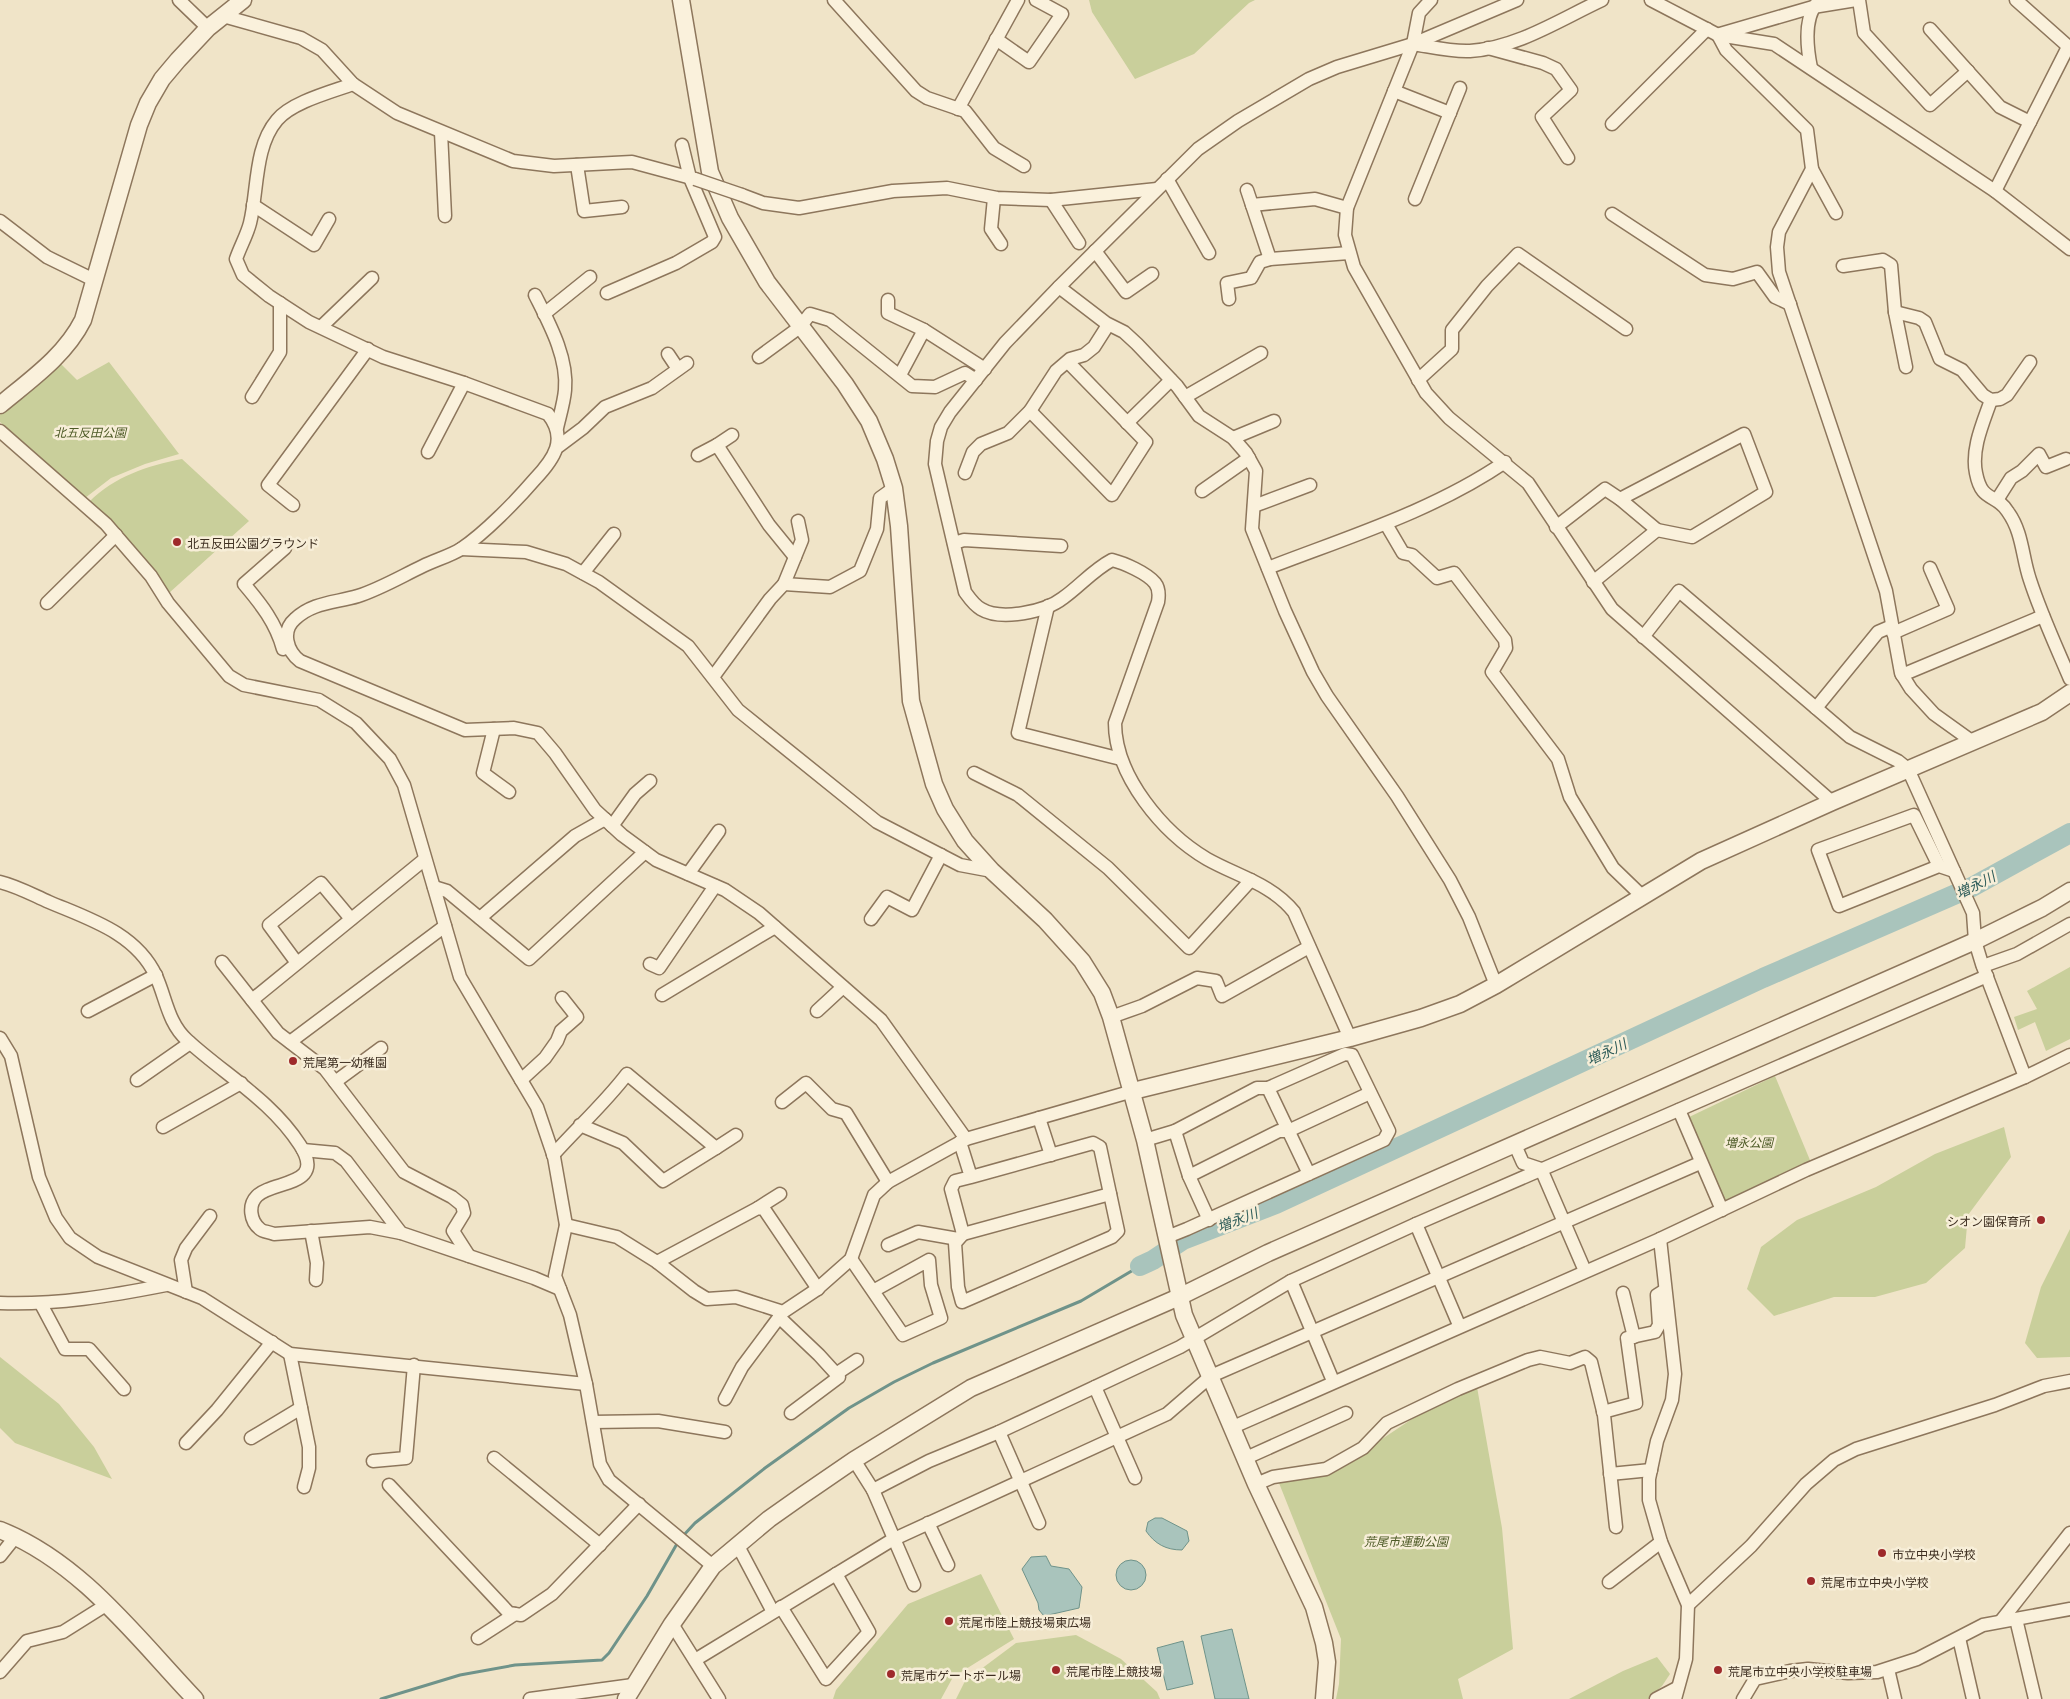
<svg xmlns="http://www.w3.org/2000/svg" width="2070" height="1699" viewBox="0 0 2070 1699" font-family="Georgia,'Noto Sans JP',serif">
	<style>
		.green { fill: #c9cf9b }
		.water { fill: #a9c4bc; stroke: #6f938a }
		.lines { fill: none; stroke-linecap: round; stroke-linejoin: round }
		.stream { stroke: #6f938a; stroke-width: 3 }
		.river { stroke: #a9c4bc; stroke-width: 20 }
		.minor-casing { stroke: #8d765c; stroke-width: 15 }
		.tertiary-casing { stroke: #8d765c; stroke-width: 19 }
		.minor { stroke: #faf1dc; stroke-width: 12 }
		.tertiary { stroke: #faf1dc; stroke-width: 16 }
		.minor-bridge-casing { stroke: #8d765c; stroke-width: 15; stroke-linecap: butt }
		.minor-bridge { stroke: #faf1dc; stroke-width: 12 }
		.poi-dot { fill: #9e2a2b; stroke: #f7eed8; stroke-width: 2 }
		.labels { text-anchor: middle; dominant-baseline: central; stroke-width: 5; stroke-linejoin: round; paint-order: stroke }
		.park-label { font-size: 12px; font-style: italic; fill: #4d5a26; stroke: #f7eed8 }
		.poi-label { font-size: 12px; fill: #3d2e20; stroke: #f7eed8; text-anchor: start }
		.water-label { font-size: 14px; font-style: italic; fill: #2f5d5a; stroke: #f7eed8 }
	</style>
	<rect width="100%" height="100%" fill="#f0e4c8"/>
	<!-- green -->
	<g class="green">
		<polygon points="1089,0 1255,0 1249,3 1194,54 1135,79 1092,12"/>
		<polygon points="59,362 77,380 109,362 179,454 145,464 111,478 85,498 0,422 0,415"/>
		<path d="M182,459L249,521L169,593L149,564L89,502C115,476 147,466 182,459Z"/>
		<polygon points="2070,967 2070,1039 2046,1051 2035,1022 2018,1030 2014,1017 2037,1009 2027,991"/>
		<polygon points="1775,1076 1812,1165 1720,1204 1687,1118"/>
		<polygon points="2004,1127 2011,1157 1968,1215 1965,1248 1926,1283 1875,1297 1834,1297 1774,1316 1747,1289 1761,1247 1797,1220 1876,1187 1935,1154"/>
		<polygon points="2070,1229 2070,1357 2037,1358 2025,1343 2041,1287"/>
		<polygon points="0,1357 59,1404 94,1447 112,1479 15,1443 0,1428"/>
		<polygon points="1477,1387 1502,1528 1513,1649 1458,1679 1463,1699 1336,1699 1339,1684 1341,1639 1279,1483 1328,1475 1421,1413"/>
		<polygon points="981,1574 1014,1639 953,1677 941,1699 833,1699 836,1690 908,1604"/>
		<polygon points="1076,1635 1121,1659 1157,1692 1160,1699 956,1699 965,1681 1016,1643"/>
		<polygon points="1657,1657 1670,1674 1662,1686 1648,1699 1569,1699 1623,1671"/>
	</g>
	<!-- water -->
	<g class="water">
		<path d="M1155,1518H1162L1187,1531L1189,1541L1182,1550C1166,1550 1155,1544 1146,1531L1148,1522Z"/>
		<polygon points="1046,1556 1051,1566 1069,1569 1082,1587 1079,1608 1044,1616 1039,1610 1038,1603 1022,1569 1031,1557"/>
		<circle cx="1131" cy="1575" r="15"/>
		<polygon points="1232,1629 1249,1699 1215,1699 1201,1636"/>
		<polygon points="1183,1641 1193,1684 1167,1690 1157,1648"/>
	</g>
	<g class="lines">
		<!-- stream -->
		<g class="stream">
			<polyline points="682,1537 695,1523 765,1468 849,1408 894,1382 933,1363 1081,1301 1140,1266"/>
			<polyline points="381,1699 460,1675 515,1665 602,1660 609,1653 647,1596 678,1542"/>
		</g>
		<!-- river -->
		<polyline class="river" points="1140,1266 1153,1260 1183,1240 1276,1204 1763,978 1972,887 2070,833"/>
		<!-- minor casing -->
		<g class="minor-casing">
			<g id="minor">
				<polyline points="179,0 208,28"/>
				<polyline points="834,0 916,91 927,98 965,111 994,148 1024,166"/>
				<polyline points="1431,0 1419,13 1413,44 1347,208 1345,235 1354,267 1426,393 1449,418 1528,483 1612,609 1832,802"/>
				<polyline points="1651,0 1718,35 1774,44 1995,191 2070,249"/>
				<polyline points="1859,0 1864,33 1930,105 1968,71"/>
				<polyline points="2016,0 2070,48"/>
				<polyline points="223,16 301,38 322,50 353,84 397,113 513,161 554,166 632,162 695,179"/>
				<polyline points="1930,29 2000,107 2030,122"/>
				<polyline points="1720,34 1813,7 1856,0"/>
				<polyline points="1718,35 1726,50 1807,130 1812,169 1779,232 1777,247 1779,272 1886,591 1901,673 1911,689 1934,714 1973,742"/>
				<polyline points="996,39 1029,62 1062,14 1036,0"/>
				<path d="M1413,44C1432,47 1452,52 1470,51C1517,48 1561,19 1602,0"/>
				<polyline points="1488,48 1543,63 1556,69 1571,90 1542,117 1568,158"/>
				<path d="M1811,68C1807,48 1803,18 1818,2"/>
				<path d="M353,84C331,92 292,102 277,120C254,147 258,191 250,223C247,235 240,247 236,259L243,275L269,296L309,322L383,357L464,383L548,414C568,439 554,459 535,479C516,501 485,533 461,549C450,556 435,560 423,566C402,576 380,589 358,596C335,603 313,602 295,619C281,631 287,651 300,661L465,730L514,728L538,733L555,753L595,810L622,835L656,860L725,890L759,913L881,1020L966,1139"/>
				<polyline points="1394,91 1450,113"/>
				<polyline points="958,109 1018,0"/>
				<polyline points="1612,124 1707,29"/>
				<polyline points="441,132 445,216"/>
				<polyline points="577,165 584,211 622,207"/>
				<polyline points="1812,169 1836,213"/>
				<polyline points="1167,179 1209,253"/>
				<polyline points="1247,190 1270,259"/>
				<polyline points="1995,191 2068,47"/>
				<polyline points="742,195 763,203 799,208 893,191 947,188 997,198 1051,200 1157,189"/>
				<polyline points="994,198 991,229 1001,244"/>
				<polyline points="1415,199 1460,88"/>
				<polyline points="1051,200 1079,243"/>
				<polyline points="253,205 314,245 329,219"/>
				<polyline points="1252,205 1315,199 1347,208"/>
				<polyline points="1612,214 1705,275 1733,279 1757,272 1775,297 1790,304"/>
				<polyline points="0,221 47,257 94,280"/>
				<polyline points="1095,251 1126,292 1152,274"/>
				<polyline points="1843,266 1883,260 1891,265 1895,312 1906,367"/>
				<polyline points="1059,287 1106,323 1124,332 1137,344 1177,386 1199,416 1233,438 1246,453 1256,471 1252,529 1285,611 1313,672 1327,696 1397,796 1450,880 1469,917 1496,985"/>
				<polyline points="607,293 676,263 712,242 715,237 690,178 682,145"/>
				<path d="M535,295C549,323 568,357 565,390C564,402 560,415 557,428"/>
				<polyline points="1229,299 1227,283 1251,278 1260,262 1270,259 1349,253"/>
				<polyline points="888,300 888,313 924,330 985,369"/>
				<polyline points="1895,312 1919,318 1925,322 1940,359 1962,370 1983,395 1991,400 2000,399 2007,395 2030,362"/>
				<polyline points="544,314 590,277"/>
				<polyline points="321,327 372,278"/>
				<polyline points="668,354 678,369"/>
				<polyline points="759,357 800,327 810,314 830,320 912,386 935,387 965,373 976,380"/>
				<polyline points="900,375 924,330"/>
				<polyline points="1418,380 1452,349 1452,330 1487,286 1518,254 1626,329"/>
				<polyline points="252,397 280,352 280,303"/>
				<polyline points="1185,397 1261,353"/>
				<path d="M1991,400C1983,423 1971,449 1976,473C1982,504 1996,492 2008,512C2023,533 2022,557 2030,580C2041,614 2056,646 2070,679"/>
				<polyline points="1030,411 1112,495 1146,442 1068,362"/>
				<polyline points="1127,423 1171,380"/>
				<polyline points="0,431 106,524 151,576 168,603 229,676 244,685 319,700 356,723 390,759 404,785 460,977 537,1107 554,1157 566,1225 555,1276 570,1315 586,1384 600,1464 609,1480 713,1566"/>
				<polyline points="732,435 717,445 769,525 795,557"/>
				<polyline points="1233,438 1274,421"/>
				<polyline points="559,446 583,428 605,407 652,388 687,363"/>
				<polyline points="428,452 464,383"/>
				<polyline points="698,455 717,445"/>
				<polyline points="965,473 973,452 981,444 1008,433 1030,411 1056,371 1070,359 1084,355 1094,347 1108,325"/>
				<polyline points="1202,491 1249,458"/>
				<polyline points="1620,499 1657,530"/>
				<polyline points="1997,500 2011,478 2022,471 2039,454 2046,467 2066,459"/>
				<polyline points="293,505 268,485 368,349"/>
				<polyline points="1254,506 1310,485"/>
				<polyline points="1386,524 1403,553 1412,555 1437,578 1454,573 1505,640 1506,648 1492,672 1558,759 1570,797 1613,868 1642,896"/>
				<polyline points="1556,527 1605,489 1620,499 1744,434 1766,492 1692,537 1657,530 1593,582"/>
				<polyline points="954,543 964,540 1061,546"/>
				<polyline points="461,549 526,552 566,564 599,582 688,646 738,710 877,822 960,865 992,871"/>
				<path d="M1268,568C1348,537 1433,511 1505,462"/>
				<polyline points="583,573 614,534"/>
				<polyline points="784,584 802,540 798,521"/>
				<polyline points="47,603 116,535"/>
				<polyline points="1048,606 1018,733 1121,759"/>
				<polyline points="1893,633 1948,609 1930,568"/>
				<polyline points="1643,637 1679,591 1850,737 1898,761 1908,769 1973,913 1975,941 1982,964 2025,1077"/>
				<path d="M283,649C276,623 261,604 244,584L285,548"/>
				<polyline points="1902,675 2043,616"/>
				<polyline points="713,677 770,599 784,584 830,587 860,571 877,529 880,498 894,488"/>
				<polyline points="1816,708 1878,632 1892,626"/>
				<polyline points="494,729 483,773 509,792"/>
				<polyline points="974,773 1018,795 1108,868 1189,948 1251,880"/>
				<polyline points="612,826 635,794 650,781"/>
				<polyline points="1939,866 1914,815 1818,850 1839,906 1939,866 1954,871"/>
				<polyline points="688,874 719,831"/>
				<path d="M0,882C17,886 33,895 49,902C89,919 136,933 156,976C166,998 168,1023 187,1040C225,1075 271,1100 300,1145C327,1187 273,1180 257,1196C248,1205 250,1221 260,1229C263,1232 270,1232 274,1234L370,1227L401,1233"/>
				<polyline points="434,887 447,891 529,959 645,852"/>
				<polyline points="480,918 575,836 605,819"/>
				<polyline points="871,919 887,897 912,910 941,855"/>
				<polyline points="222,962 278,1033 325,1069 404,1172 452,1197 462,1205 464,1213 453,1231 469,1256"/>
				<polyline points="297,963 269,925 321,883 351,919"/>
				<polyline points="650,964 659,968 715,886"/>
				<polyline points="1983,966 2017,954 2070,924"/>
				<polyline points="662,995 775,927"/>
				<polyline points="252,1000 425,859"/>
				<polyline points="88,1011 156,975"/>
				<polyline points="817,1011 843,987"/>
				<polyline points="1111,1017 1142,1006 1197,978 1216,981 1222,996 1309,947"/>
				<polyline points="0,1038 11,1056 39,1177 56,1218 70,1238 98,1257 202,1298 290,1354 586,1384"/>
				<path d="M1350,1038L1294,912C1272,884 1237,876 1207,859C1163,833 1115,776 1115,723L1158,602C1159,596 1159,588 1155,583C1147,573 1124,563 1112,560C1093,570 1080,586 1063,598C1045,612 1001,621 981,609C974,605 970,599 965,592L935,464L937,441L941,427L950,412L1005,343L1059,287L1198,149L1238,121L1309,79L1337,67L1413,44L1517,0"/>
				<polyline points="290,1042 445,926"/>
				<polyline points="137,1080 190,1043"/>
				<polyline points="521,1080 545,1058 557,1041 561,1031 577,1017 562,998"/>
				<polyline points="335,1082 381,1048"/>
				<polyline points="782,1102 806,1083 832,1109 846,1113 888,1182"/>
				<polyline points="1679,1110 1722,1210"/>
				<polyline points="1039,1118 1051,1155"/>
				<polyline points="163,1127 241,1083"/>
				<polyline points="1175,1131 1189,1176"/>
				<polyline points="1145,1140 1175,1131 1257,1088 1268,1088"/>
				<polyline points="960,1142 971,1177 955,1181 951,1189 963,1234 955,1243 958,1287 962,1302 1112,1237 1118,1231 1100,1147 1093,1143 971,1177"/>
				<polyline points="1515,1145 1523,1163 1541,1169 1585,1271"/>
				<polyline points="716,1148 736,1135"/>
				<polyline points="303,1150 335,1153 346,1161 401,1233 534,1278 560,1289"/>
				<path d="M553,1155C578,1127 605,1103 627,1074L716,1148L663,1181L623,1143L580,1125"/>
				<polyline points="758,1208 780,1194"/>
				<polyline points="1209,1220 1189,1176 1279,1131 1288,1131 1370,1093"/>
				<polyline points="1416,1224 1459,1325"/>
				<polyline points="566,1225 617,1237 657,1262 694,1291 707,1299 736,1297 783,1312 816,1290 851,1259 874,1195 888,1182 966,1139 1133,1091"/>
				<polyline points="311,1231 317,1263 316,1280"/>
				<polyline points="963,1234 1110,1194"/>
				<polyline points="1167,1237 1187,1229 1384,1140 1389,1131 1352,1055 1345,1054 1268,1088 1309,1174"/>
				<polyline points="1660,1239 1675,1374 1672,1400 1657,1441 1649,1479 1649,1500 1661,1542 1688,1605 1686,1659 1675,1699"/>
				<polyline points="888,1245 918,1232 958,1239"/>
				<polyline points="851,1259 903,1335 941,1318 931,1285 929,1260 873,1291"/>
				<polyline points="657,1262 758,1208 764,1209 818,1289"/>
				<polyline points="1291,1281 1333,1381"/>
				<polyline points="186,1292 181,1260 186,1248 210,1216"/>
				<polyline points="1623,1293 1634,1337"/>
				<path d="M0,1303C57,1305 110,1296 166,1285"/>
				<polyline points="41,1304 65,1349 89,1349 124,1389"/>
				<polyline points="779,1317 819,1355 839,1377 791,1413"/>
				<polyline points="290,1354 309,1447 309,1468 304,1487"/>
				<polyline points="836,1374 857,1360"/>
				<polyline points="1095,1387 1135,1478"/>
				<polyline points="725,1399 742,1367 783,1312"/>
				<polyline points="1603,1412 1636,1403 1627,1338 1655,1332 1659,1325 1657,1295 1665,1290"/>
				<polyline points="593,1422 658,1421 725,1432"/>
				<polyline points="1233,1427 1660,1239 1806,1170 2025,1077 2070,1055"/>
				<polyline points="999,1432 1039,1523"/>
				<polyline points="251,1438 301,1408"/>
				<polyline points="186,1443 217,1410 272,1342"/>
				<polyline points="494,1458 600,1545"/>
				<polyline points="1246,1458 1346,1413"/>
				<polyline points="854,1460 873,1490 929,1461 999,1432 1180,1347 1291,1281 1416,1224 1987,976"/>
				<polyline points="373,1461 406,1458 414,1365"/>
				<polyline points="1610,1474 1651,1470"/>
				<polyline points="1256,1484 1273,1477 1326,1469 1363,1448 1387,1423 1458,1389 1528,1360 1540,1357 1570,1363 1585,1357 1591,1362 1604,1415 1616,1527"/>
				<polyline points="389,1485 509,1613 521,1615 552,1594 639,1504"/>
				<polyline points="873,1490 914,1585"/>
				<polyline points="928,1523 948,1565"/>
				<polyline points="738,1546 773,1612"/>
				<polyline points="0,1556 16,1536"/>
				<polyline points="1609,1582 1661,1542"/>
				<polyline points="1688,1605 1751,1546 1806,1484 1834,1460 1856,1449 1995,1405 2044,1386 2070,1381"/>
				<polyline points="781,1607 826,1679 869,1632 836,1574"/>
				<polyline points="2016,1619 2035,1699"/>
				<polyline points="2001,1621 2070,1533"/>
				<polyline points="672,1624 719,1699"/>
				<polyline points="478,1638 515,1614"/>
				<polyline points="1959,1638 1973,1699"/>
				<polyline points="695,1660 892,1540 1167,1414 1211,1376 1700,1163"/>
				<polyline points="1888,1669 1895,1699"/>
				<polyline points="0,1672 27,1641 63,1632 106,1605"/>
				<polyline points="530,1699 633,1685"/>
				<polyline points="1656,1699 1677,1688"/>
				<polyline points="1743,1699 1755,1679 1790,1671 1808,1669 1848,1673 1877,1672 1917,1659 1983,1625 2070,1609"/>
			</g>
		</g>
		<!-- tertiary casing -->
		<g class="tertiary-casing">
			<g id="tertiary">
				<polyline points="681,0 710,172 730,218 767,282 845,384 869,421 885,459 894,488 899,526 911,701 934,784 945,809 965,841 992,871 1045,920 1082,961 1102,993 1111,1017 1145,1140 1184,1315 1256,1484 1314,1607 1324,1643 1327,1662 1324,1699"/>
				<path d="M0,405C30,380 65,356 83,320L139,125L148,103L162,79L178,60L208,28L243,0"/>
				<polyline points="1133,1091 1350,1038 1421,1018 1460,1004 1496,985 1701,861 1832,802 2042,712 2070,693"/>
				<path d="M0,1530C81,1562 136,1637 195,1699"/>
				<polyline points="626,1699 672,1624 713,1566 769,1519 803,1495 854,1460 971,1388 1179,1297 1268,1253 1975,941 2042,908 2070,891"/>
			</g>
		</g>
		<!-- minor -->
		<use href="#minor" class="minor"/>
		<!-- tertiary -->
		<use href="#tertiary" class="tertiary"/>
		<!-- minor-bridge casing -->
		<g class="minor-bridge-casing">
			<polyline id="minor-bridge" points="695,179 742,195"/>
		</g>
		<!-- minor-bridge -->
		<use href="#minor-bridge" class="minor-bridge"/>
	</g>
	<!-- markers -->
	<g class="poi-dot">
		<circle cx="177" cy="542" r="5"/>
		<circle cx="293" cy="1061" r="5"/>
		<circle cx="2041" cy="1220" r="5"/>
		<circle cx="1882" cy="1553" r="5"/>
		<circle cx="1811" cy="1581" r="5"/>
		<circle cx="949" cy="1621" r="5"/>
		<circle cx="1056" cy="1670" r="5"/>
		<circle cx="1718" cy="1670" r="5"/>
		<circle cx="891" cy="1674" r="5"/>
	</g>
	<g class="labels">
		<!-- park labels -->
		<g class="park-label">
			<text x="90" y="431">北五反田公園</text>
			<text x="1749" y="1141">増永公園</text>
			<text x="1406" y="1540">荒尾市運動公園</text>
		</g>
		<!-- poi labels -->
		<g class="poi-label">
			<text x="187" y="542">北五反田公園グラウンド</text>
			<text x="303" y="1061">荒尾第一幼稚園</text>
			<text x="2031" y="1220" text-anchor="end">シオン園保育所</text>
			<text x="1892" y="1553">市立中央小学校</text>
			<text x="1821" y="1581">荒尾市立中央小学校</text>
			<text x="959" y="1621">荒尾市陸上競技場東広場</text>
			<text x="1066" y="1670">荒尾市陸上競技場</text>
			<text x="1728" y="1670">荒尾市立中央小学校駐車場</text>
			<text x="901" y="1674">荒尾市ゲートボール場</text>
		</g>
		<!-- water labels -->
		<g class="water-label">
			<text transform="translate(1975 884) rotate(-27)">増永川</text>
			<text transform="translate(1606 1051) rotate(-25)">増永川</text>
			<text transform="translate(1237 1219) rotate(-21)">増永川</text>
		</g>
	</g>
</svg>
